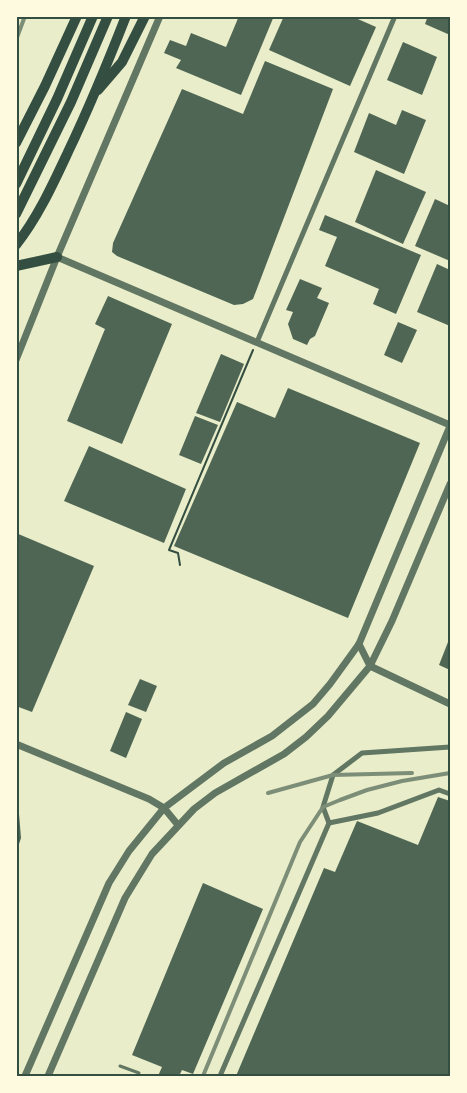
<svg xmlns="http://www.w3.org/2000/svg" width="467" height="1093" viewBox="0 0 467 1093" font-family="'PT Sans',sans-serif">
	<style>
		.building { fill: #4f6655 }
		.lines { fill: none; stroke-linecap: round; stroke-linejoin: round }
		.path { stroke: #344e41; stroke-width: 2 }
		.service { stroke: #617663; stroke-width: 3 }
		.minor { stroke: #617663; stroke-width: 5 }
		.tertiary { stroke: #617663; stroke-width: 7 }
		.motorway { stroke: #344e41; stroke-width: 10 }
		.rail { stroke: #7c8e77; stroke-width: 4 }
		.neatline { fill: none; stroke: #344e41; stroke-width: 2 }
	</style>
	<rect width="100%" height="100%" fill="#e9edc9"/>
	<!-- building -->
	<g class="building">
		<polygon points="239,16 274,16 241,95 176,68 181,60 164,53 170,40 186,46 191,33 226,47"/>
		<polygon points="284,16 351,16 376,27 350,86 269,50"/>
		<polygon points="428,16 450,16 450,35 425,24"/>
		<polygon points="403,42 437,57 422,95 387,80"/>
		<polygon points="265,61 333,89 253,299 243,304 234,305 117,256 112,252 113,243 182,89 243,114"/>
		<polygon points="402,110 426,120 404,174 354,152 369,113 396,125"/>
		<polygon points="376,170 426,192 403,244 355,222"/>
		<polygon points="435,199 450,206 450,261 415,246"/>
		<polygon points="325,215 421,255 396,314 373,304 379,289 325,266 337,237 319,230"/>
		<polygon points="437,264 450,270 450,326 417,312"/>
		<polygon points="300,279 322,288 317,298 329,303 315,336 310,339 307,345 293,339 288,324 293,312 286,310"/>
		<polygon points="108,296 172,324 122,444 67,421 105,329 95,324"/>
		<polygon points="398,322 417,330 402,363 384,355"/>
		<polygon points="221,354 244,364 220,422 196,413"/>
		<polygon points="288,388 420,443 348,618 174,546 237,402 275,418"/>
		<polygon points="195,416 218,425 201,464 179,455"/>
		<polygon points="89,446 186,489 164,543 64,501"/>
		<polygon points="16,533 94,566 32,712 16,706"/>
		<polygon points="450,637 450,670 439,665"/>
		<polygon points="140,679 157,686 146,712 128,705"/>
		<polygon points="126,712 142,719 126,758 110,751"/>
		<polygon points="438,797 450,801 450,1076 236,1076 324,868 335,872 357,821 418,845"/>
		<polygon points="16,812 19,814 21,838 17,850"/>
		<polygon points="203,883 263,909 193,1074 182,1070 179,1076 158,1076 162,1067 132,1055"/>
	</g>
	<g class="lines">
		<!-- path -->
		<polyline class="path" points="180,565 178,553 169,550 253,350"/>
		<!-- service -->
		<polyline class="service" points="120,1066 139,1073 138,1076"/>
		<!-- minor -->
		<g class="minor">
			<polyline points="257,342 395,16"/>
			<polyline points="329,823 378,813 439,790 450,794"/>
			<polyline points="220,1076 329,823 323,807 333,775 362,753 450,747"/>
		</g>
		<!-- tertiary -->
		<g class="tertiary">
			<polyline points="57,257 450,425"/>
			<polyline points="16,360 57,257 160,16"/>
			<polyline points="359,644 370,666 450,704"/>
			<polyline points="16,744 149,799 164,808 178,825"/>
			<polyline points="25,1076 109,883 129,851 164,808 224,763 272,736 313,704 330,684 359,644 450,426"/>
			<polyline points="48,1076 125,898 152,854 194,809 215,793 284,754 306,737 328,716 370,666 392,621 450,484"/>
		</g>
		<!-- motorway -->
		<g class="motorway">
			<polyline points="98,90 122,62 145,16"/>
			<polyline points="16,143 45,86 77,16"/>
			<polyline points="16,184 57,99 93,16"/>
			<polyline points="16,214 71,102 108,16"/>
			<path d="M16,245C38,217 53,184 68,152C89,108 108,62 126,16"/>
			<polyline points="16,266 57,257"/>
		</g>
		<!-- rail -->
		<g class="rail">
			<polyline points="16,40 25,16"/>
			<polyline points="268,793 333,775 412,773"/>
			<polyline points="203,1076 300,842 323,807 340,800 367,790 402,781 450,773"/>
		</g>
	</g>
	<!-- border -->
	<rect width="467" height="1093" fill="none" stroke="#fefae0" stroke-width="36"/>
	<rect x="18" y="18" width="431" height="1057" class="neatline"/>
</svg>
